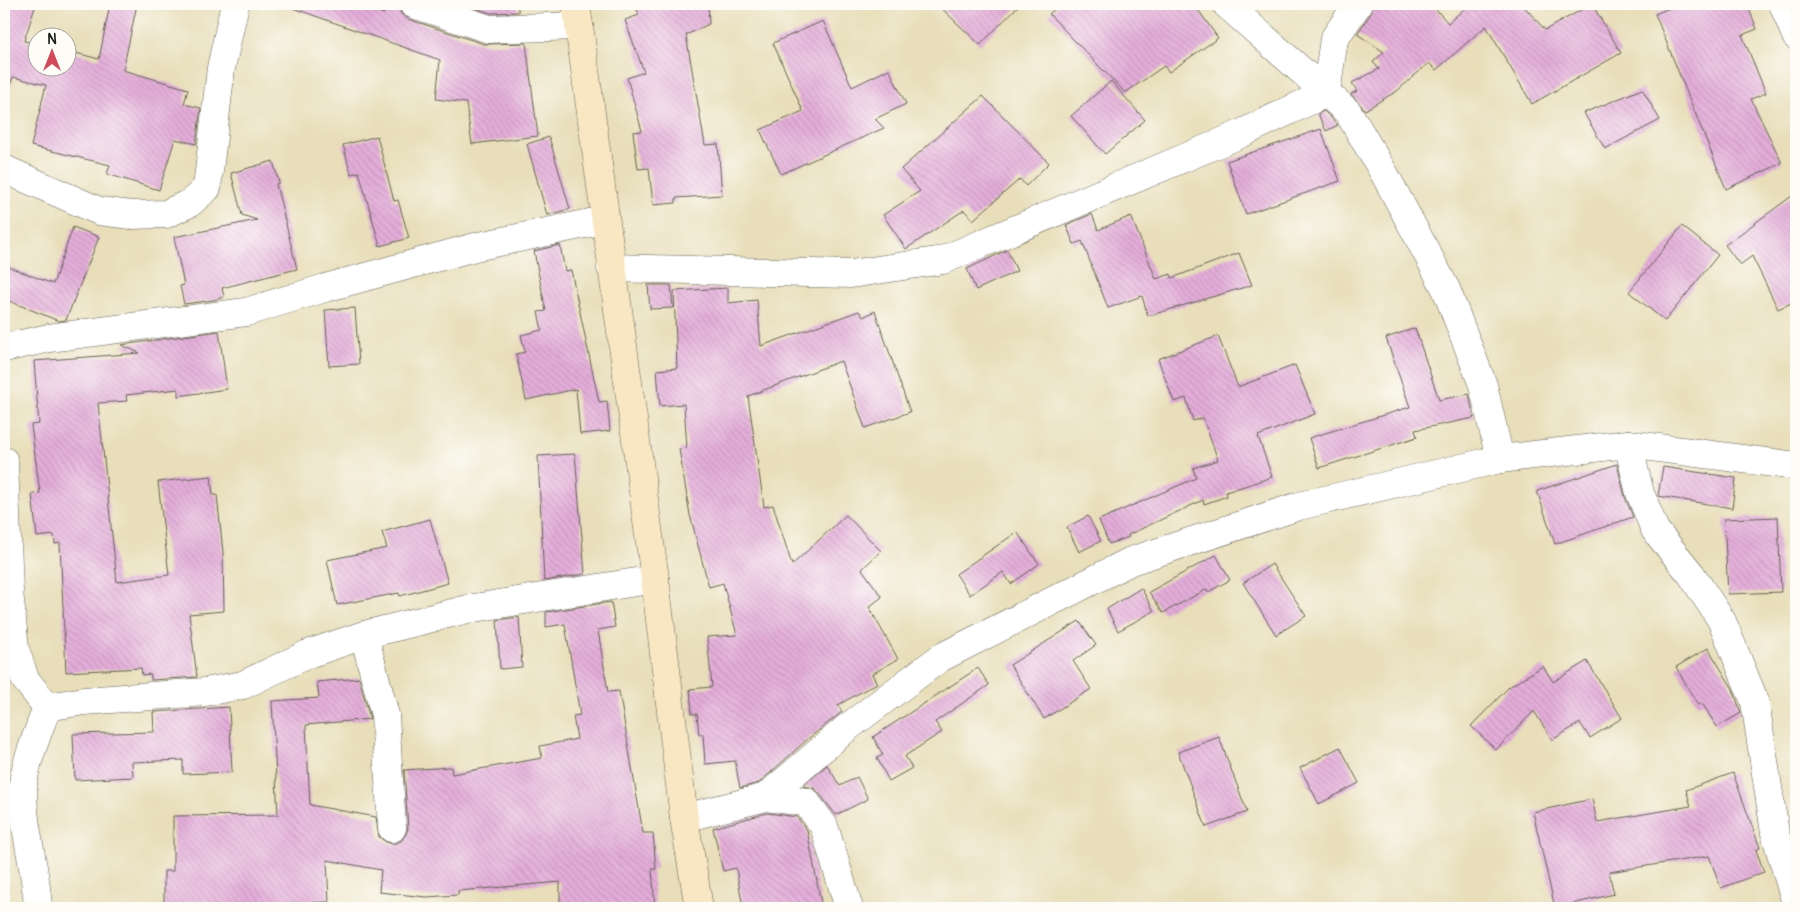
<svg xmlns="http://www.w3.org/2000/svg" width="1800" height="912" viewBox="0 0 1800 912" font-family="Pangolin,sans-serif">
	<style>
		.building { fill: url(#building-back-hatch) }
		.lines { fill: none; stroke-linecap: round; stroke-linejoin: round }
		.minor-casing { stroke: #636053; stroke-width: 29 }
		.secondary-casing { stroke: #636053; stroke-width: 29 }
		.minor { stroke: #fff; stroke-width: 28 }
		.secondary { stroke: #f9e7c3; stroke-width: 28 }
	</style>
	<defs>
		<pattern id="building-back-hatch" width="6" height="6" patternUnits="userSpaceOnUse" patternTransform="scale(1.25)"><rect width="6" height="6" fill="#e4aeda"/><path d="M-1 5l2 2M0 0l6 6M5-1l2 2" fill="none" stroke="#c395ba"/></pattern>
	</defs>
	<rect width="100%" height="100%" fill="#fdfcf7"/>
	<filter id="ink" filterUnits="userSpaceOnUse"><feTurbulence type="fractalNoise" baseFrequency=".02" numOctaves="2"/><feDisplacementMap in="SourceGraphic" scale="10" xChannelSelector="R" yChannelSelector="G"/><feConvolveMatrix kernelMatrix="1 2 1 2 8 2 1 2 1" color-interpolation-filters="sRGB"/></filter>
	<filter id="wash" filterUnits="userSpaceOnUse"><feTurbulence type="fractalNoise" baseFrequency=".0096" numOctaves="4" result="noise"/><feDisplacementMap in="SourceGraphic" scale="20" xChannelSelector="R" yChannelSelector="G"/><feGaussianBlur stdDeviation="1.12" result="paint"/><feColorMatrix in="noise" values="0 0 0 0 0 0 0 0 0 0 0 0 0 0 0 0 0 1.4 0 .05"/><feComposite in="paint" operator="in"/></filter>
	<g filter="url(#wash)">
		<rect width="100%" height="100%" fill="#e8deb9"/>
		<g id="blocks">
			<!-- building -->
			<g class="building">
				<polygon points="4,4 36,4 24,41 38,44 38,68 68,68 68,51 99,59 110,4 137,4 123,70 188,89 184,104 201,108 196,144 175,139 159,190 107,174 110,165 31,146 46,85 13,77 9,90 4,89"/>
				<polygon points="291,4 355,4 384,14 385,4 398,4 401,14 408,19 484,44 526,43 538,136 472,144 466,103 436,99 440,60 290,7"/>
				<polygon points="462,4 518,4 518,12 491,13"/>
				<polygon points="635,4 708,4 709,24 686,35 705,145 718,144 722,195 676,198 676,203 653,205 649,168 638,169 633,132 642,131 627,78 644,72 625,20 639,15"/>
				<polygon points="937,4 1020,4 980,45"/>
				<polygon points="1061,4 1194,4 1218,38 1169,72 1164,66 1125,93 1049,14"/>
				<polygon points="1373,4 1431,4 1448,23 1470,4 1522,4 1545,30 1592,4 1621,53 1532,104 1486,26 1436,70 1429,63 1397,91 1365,110 1351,94 1357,91 1352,83 1379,69 1373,62 1384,52 1357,34 1371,13"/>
				<polygon points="1679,4 1747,4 1757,29 1742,35 1766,93 1751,99 1782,163 1726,189 1655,14"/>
				<polygon points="823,21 852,87 889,69 906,104 875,119 884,128 781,174 760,130 803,111 773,43"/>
				<polygon points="1111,81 1145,120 1105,154 1071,116"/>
				<polygon points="1642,89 1660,120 1605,149 1584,113"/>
				<polygon points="983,96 1049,163 1026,186 1020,179 973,220 964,210 906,249 883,215 920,191 901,169"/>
				<polygon points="1324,111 1338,125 1326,131 1318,114"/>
				<polygon points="1321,129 1340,181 1246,214 1227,161"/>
				<polygon points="377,136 394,201 398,200 409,238 380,246 359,172 351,174 343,145"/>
				<polygon points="549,137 570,209 547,215 527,144"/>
				<polygon points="273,161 279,183 276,184 297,269 222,288 224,297 214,300 184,304 180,286 184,285 174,237 257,220 242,215 231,173"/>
				<polygon points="1796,193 1796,301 1778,309 1752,256 1740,265 1725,245"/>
				<polygon points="1092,214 1098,230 1131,216 1156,279 1171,274 1172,278 1239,253 1252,285 1148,316 1142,296 1108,308 1082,241 1074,244 1066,225"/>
				<polygon points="1682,226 1718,255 1665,321 1629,292"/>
				<polygon points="73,227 99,237 66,320 59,321 4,299 4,265 53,284"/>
				<polygon points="560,245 565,271 571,270 599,402 607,401 610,431 580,434 576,389 526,400 516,354 525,352 521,335 542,330 538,312 546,311 534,251"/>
				<polygon points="1007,250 1017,271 976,290 967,269"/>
				<polygon points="648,285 671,285 673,308 650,309"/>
				<polygon points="728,288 728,303 757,300 761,346 859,311 863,317 875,311 910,412 865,428 841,361 748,396 764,507 773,505 792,565 846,515 881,551 862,569 882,597 869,607 898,659 872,674 877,683 838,705 842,712 809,738 759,783 740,788 735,761 705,764 703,734 699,735 697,714 692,714 690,689 712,687 707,637 737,635 723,583 709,587 690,515 679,449 687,448 684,404 660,406 657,370 677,368 674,291"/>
				<polygon points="355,308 359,364 329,366 325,310"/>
				<polygon points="1415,328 1439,400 1469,394 1474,418 1415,430 1417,437 1319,468 1309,438 1410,407 1386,338"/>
				<polygon points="219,331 227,389 178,396 178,389 126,395 127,401 98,403 117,582 169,575 158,482 211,476 213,495 217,495 223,552 224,611 189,614 197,677 151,680 151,674 142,675 141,668 66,672 60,543 55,544 54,535 37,537 32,494 40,493 31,425 39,424 34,361 140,353 121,345"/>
				<polygon points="1218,336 1238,387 1295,365 1315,414 1258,436 1272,477 1226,492 1227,496 1204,504 1203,500 1128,535 1129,537 1109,544 1099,520 1196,478 1193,468 1218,460 1203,418 1193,421 1186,398 1174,402 1158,359"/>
				<polygon points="575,454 585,574 544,581 538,456"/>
				<polygon points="1617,464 1625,497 1633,517 1555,544 1537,491"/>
				<polygon points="1663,467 1736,478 1732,508 1658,496"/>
				<polygon points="1088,516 1101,541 1079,552 1067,527"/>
				<polygon points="1778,517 1781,592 1728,594 1724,519"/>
				<polygon points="430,519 448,583 400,596 399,593 337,605 327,560 387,548 382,532"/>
				<polygon points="1017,532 1039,564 1011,584 1003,572 970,595 956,574"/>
				<polygon points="1216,555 1230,580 1208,592 1207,589 1163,613 1149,592"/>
				<polygon points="1272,564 1306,616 1276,635 1243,583"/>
				<polygon points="1141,588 1154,611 1118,631 1107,609"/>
				<polygon points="611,602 615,627 598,630 601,649 608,692 619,691 643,833 653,833 656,869 652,869 655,908 560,908 560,882 458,891 458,895 426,897 379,892 381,870 327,860 329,902 164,908 164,871 173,871 173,816 278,815 272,701 319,698 317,682 359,678 370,719 306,725 310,805 376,817 379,837 386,842 393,844 401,841 406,834 408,828 404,770 451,767 452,774 542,758 540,746 577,739 573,716 580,715 565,624 546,627 546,612"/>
				<polygon points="519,617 522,667 500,669 497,620"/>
				<polygon points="1079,621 1096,645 1073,661 1091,689 1044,719 1010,665"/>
				<polygon points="1708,648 1733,689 1741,713 1717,727 1702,703 1698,705 1676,667"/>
				<polygon points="1587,661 1622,718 1590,738 1580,723 1552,740 1534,711 1496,750 1471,726 1509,687 1543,666 1553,682"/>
				<polygon points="978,668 989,685 935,722 942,732 905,756 912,768 889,781 877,758 883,755 873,737"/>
				<polygon points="229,707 232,772 183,774 183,760 132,762 133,777 75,780 73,734 154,732 153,712"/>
				<polygon points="1219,737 1247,812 1206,827 1178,752"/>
				<polygon points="1340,747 1359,783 1319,804 1300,768"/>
				<polygon points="827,765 840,786 857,777 868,799 836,815 818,792 814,788 803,786"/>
				<polygon points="1733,773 1760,848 1756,850 1764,872 1721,888 1709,856 1609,872 1614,894 1555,908 1533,812 1592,799 1597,822 1691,806 1686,790"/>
				<polygon points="767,813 797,817 807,830 822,908 743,908 736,868 723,871 713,828"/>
			</g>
		</g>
	</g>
	<g filter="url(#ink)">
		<use href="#blocks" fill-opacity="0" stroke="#636053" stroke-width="1"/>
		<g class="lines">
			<!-- minor casing -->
			<g class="minor-casing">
				<g id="minor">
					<polyline points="413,4 489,29 579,26"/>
					<polyline points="1226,4 1348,112 1384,173 1446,289 1483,385 1500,459"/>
					<polyline points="1783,4 1796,36"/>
					<polyline points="1326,93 1334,39 1358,4"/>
					<polyline points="4,169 99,211 131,215 166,214 190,203 207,188 221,68 235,4"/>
					<polyline points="611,268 851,274 943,260 1236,136 1326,93"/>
					<polyline points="4,348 49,338 246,312 325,288 475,247 604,220"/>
					<polyline points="1628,444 1640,493 1655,530 1691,574 1722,621 1755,702 1775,833 1796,903"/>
					<polyline points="4,461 9,591 15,649 25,679 47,707"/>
					<polyline points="364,635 385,715 392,828"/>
					<polyline points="47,707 84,701 205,692 243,685 308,654 364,635 468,609 655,579"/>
					<polyline points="766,797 806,802 824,826 849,908"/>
					<polyline points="684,818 766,797 848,727 940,658 1131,561 1299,506 1500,459 1628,444 1796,466"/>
					<path d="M38,908C36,867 22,826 23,785C24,765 40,728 47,707"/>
				</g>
			</g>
			<!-- secondary casing -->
			<g class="secondary-casing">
				<polyline id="secondary" points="576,4 655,579 684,818 699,908"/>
			</g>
			<!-- minor -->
			<use href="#minor" class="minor"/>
			<!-- secondary -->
			<use href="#secondary" class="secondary"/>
		</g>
	</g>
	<!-- margin -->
	<rect width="1800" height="912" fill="none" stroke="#fdfcf7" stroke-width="20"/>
	<!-- north arrow -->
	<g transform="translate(52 52)"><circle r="24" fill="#fdfcf7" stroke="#a3a29f"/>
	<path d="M0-4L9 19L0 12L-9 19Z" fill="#d1495b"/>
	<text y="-8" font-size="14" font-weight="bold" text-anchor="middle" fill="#1c1c1c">N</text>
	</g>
</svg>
